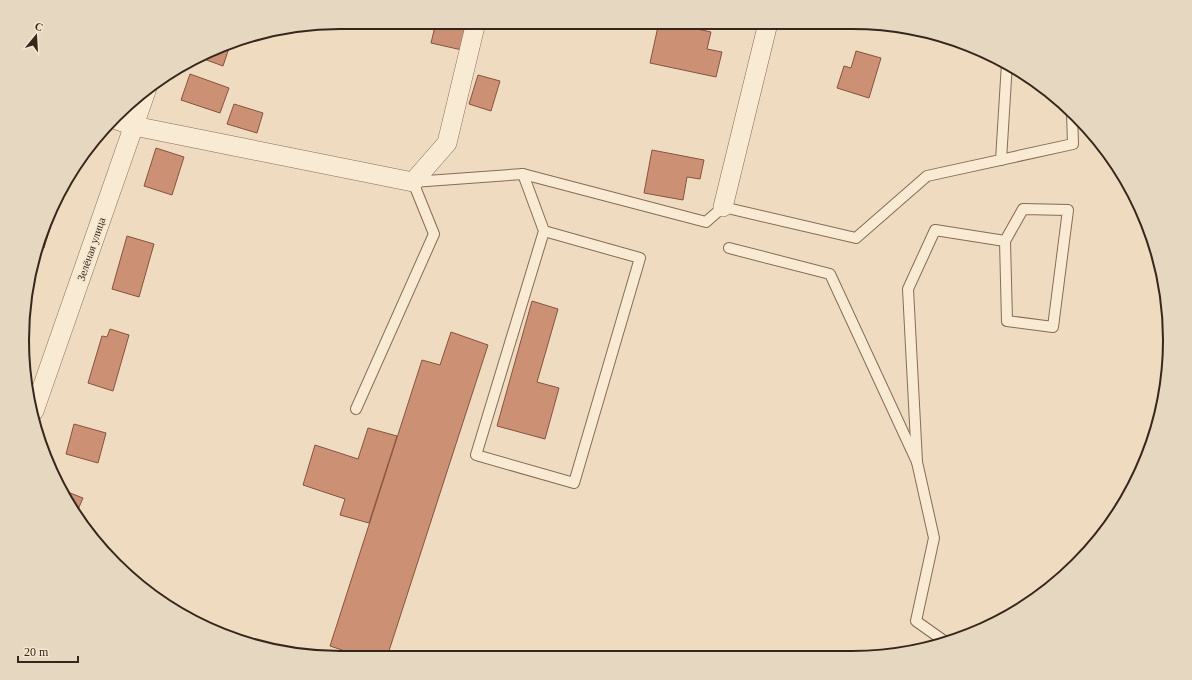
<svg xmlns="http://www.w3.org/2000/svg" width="1192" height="680" viewBox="0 0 1192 680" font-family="Georgia,serif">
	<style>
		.building { fill: #cc9175; stroke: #86533e }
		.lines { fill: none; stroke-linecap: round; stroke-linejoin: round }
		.service-casing { stroke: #876c58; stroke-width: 12 }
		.minor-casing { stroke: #876c58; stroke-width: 20 }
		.service { stroke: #f9ead3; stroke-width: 10 }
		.minor { stroke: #f9ead3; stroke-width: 19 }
		.labels { text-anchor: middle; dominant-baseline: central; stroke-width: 3; stroke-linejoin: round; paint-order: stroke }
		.street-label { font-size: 11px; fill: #36261c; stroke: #f5e6cf }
		.rim { fill: none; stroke: #36261c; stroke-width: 2 }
	</style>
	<rect width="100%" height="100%" fill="#eedbc0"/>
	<!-- building -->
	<g class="building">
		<polygon points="436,22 468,22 462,50 431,43"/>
		<polygon points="659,22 665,22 711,32 707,49 722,52 716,77 650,63"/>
		<polygon points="231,42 223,66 201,58"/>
		<polygon points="856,51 881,58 869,98 837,88 844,66 851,68"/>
		<polygon points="190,74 229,88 220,113 181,100"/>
		<polygon points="478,75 500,81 491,111 469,104"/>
		<polygon points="234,104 263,113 257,133 227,124"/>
		<polygon points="156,148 184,157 172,195 144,186"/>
		<polygon points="652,150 704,160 700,179 687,177 683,200 644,193"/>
		<polygon points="48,224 51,225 44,248 38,246"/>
		<polygon points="127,236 154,244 139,297 112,289"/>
		<polygon points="532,301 558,309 537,382 559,388 545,439 497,426"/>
		<polygon points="110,329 129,335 113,391 88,383 102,336 107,337"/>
		<polygon points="451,332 488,345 387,657 363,657 330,646 422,360 440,365"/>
		<polygon points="74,424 106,433 98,463 66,454"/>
		<polygon points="368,428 397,436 369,523 340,515 345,499 303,485 315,445 358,459"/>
		<polygon points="65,491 83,498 77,512"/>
	</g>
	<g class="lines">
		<!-- service casing -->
		<g class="service-casing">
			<g id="service">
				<polyline points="1001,160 1007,63"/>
				<polyline points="523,174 544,231 476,455 574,483 640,258 544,231"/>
				<polyline points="729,248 830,274 917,462 934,538 916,621 947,643"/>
				<polyline points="356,409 434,234 413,182 523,174 706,222 723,207 856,238 927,176 1073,144 1072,112"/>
				<polyline points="917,462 908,289 935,230 1005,241 1007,321 1053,327 1068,210 1023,209 1005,241"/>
			</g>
		</g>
		<!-- minor casing -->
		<g class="minor-casing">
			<g id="minor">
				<polyline points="117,120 134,126 413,182 447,143 476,22"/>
				<polyline points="723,207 768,23"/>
				<polyline points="34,411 147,88"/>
			</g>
		</g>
		<!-- service -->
		<use href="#service" class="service"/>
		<!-- minor -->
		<use href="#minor" class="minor"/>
	</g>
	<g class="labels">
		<!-- street labels -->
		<g class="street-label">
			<text transform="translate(91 249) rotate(-71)">Зелёная улица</text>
		</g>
	</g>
	<!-- crop -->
	<path d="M0 0H1192V680H0ZM340 29H852A311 311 0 0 1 1163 340V340A311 311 0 0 1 852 651H340A311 311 0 0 1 29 340V340A311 311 0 0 1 340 29Z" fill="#e6d7c1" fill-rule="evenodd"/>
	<path class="rim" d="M340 29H852A311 311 0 0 1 1163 340V340A311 311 0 0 1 852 651H340A311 311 0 0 1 29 340V340A311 311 0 0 1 340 29Z"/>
	<!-- north arrow -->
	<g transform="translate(36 36) rotate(18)" stroke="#f5e6cf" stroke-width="3" paint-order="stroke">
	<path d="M0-3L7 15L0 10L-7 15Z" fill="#36261c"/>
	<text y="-6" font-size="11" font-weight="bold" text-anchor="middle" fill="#36261c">С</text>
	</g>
	<!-- scale -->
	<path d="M18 656v6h60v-6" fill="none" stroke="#36261c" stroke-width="2"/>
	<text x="24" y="656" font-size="12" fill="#36261c" stroke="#f5e6cf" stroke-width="3" paint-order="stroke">20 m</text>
</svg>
